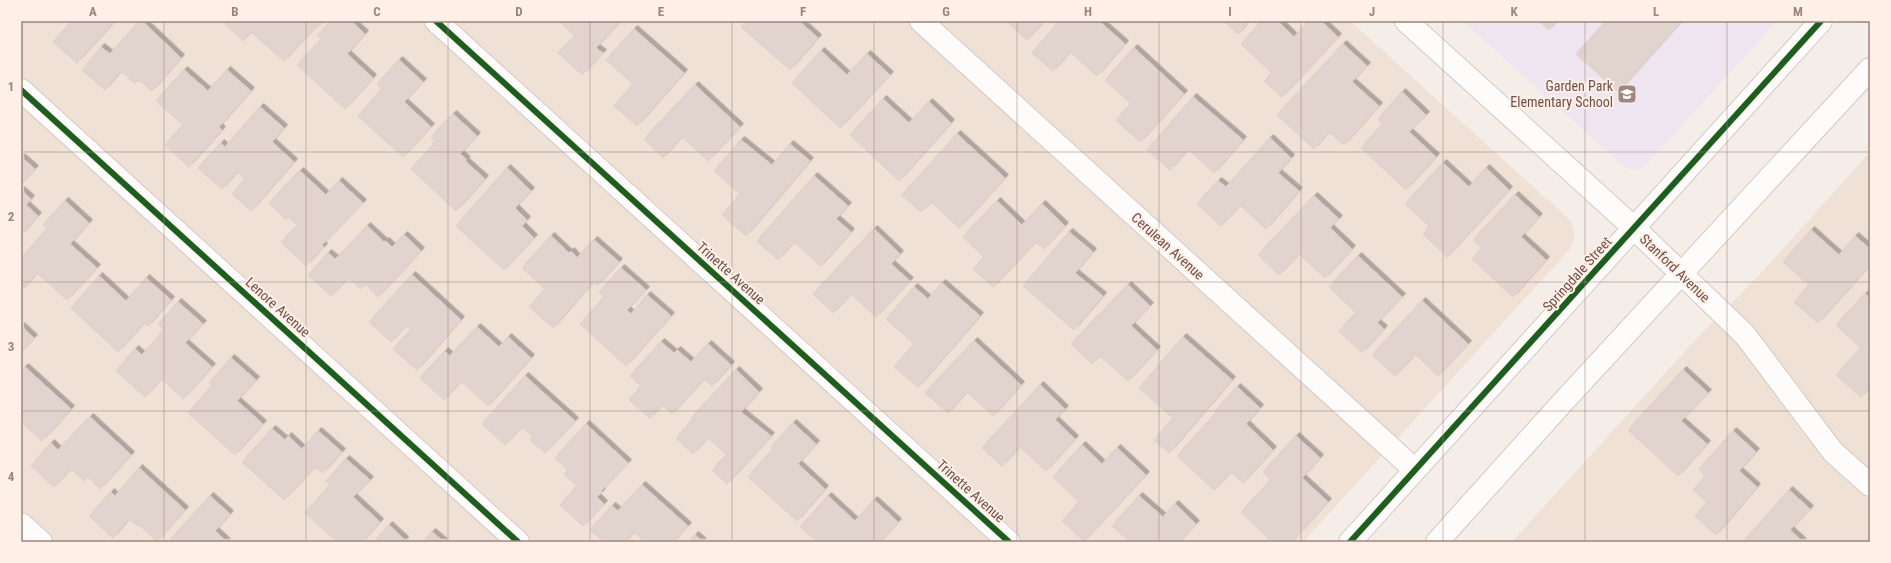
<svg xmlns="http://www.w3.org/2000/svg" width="1891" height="563" viewBox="0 0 1891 563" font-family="'Roboto Condensed',sans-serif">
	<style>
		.residential { fill: #f0e1d7 }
		.education { fill: #eee5f0 }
		.building { fill: #e1d4cf; stroke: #ddcfc9; filter: url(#shadow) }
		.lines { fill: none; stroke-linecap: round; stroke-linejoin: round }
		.street-casing { stroke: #d3c9c5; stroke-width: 24 }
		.secondary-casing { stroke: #d4c8c4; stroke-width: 24 }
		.street { stroke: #fefcfb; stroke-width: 22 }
		.secondary { stroke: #fefcfb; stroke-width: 22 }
		.cycleway-casing { stroke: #fef0e7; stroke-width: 8 }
		.cycleway { stroke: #1b5e20; stroke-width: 6 }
		.grid { fill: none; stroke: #9d847d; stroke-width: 1; stroke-opacity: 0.55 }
		.labels { text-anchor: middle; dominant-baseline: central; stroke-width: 4; stroke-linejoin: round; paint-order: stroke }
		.poi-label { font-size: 14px; fill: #705049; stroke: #fef0e7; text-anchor: end }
		.street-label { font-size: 14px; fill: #705049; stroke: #fef0e7 }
		.neatline { fill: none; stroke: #9d847d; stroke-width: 1.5 }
		.grid-label { font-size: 13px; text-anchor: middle; font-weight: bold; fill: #9d847d }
	</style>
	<defs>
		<filter id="shadow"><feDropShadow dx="3.5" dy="-3.5" stdDeviation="0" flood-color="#0004"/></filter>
	</defs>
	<rect width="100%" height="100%" fill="#f5ede7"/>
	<!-- residential -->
	<g class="residential">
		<polygon points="21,21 1350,21 1571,221 1575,237 1571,248 1303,542 21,542"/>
		<polygon points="1870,152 1870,542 1512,542 1686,350 1762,272"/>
	</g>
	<!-- education -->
	<polygon class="education" points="1463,21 1777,21 1645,166 1635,170 1624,167"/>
	<!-- building -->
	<g class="building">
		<polygon points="72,21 115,21 77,63 53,42"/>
		<polygon points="139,21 142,21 181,58 152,91 138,79 135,84 121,71 105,90 82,70 101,47 110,54"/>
		<polygon points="228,21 324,21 317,28 315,27 284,61 251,32 243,41 225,24"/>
		<polygon points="331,21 351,21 365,34 347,54 373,78 345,109 297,65 322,39 318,35"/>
		<polygon points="559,21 621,21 596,48 603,53 582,75 558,53 575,36"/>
		<polygon points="746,21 799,21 818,38 790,70 741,27"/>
		<polygon points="1006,21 1044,21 1027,40"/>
		<polygon points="1059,21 1099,21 1125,44 1097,76 1070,52 1053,71 1032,53"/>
		<polygon points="1224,21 1249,21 1238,34"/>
		<polygon points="1262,21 1278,21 1294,37 1309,21 1321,21 1338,37 1282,97 1264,81 1272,73 1241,44"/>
		<polygon points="1539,21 1557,21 1549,30"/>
		<polygon points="1606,21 1682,21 1618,92 1576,54"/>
		<polygon points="634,29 684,73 637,126 614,106 633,84 606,60"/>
		<polygon points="1343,44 1367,66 1352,82 1379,106 1344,145 1329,132 1314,149 1277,115"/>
		<polygon points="1134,48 1184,94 1140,142 1116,120 1131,104 1105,80"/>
		<polygon points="821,51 847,75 867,54 890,75 840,128 792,83"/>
		<polygon points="399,60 423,82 404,102 431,127 403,157 358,116 382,89 377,84"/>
		<polygon points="184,70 208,91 227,70 251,91 219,127 222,130 189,167 165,145 183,125 156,101"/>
		<polygon points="695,85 740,127 708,161 682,137 663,158 644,139"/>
		<polygon points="1402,92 1426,115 1409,132 1436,157 1406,190 1361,148 1382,124 1378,119"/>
		<polygon points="1193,97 1243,140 1214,173 1188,149 1170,170 1147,150"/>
		<polygon points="883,99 909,123 929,102 951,123 899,181 850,135"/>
		<polygon points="260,107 284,128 272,142 294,162 251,211 232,194 245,179 237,172 222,189 198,168 221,143 225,147"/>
		<polygon points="453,114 477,136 460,154 467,160 465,161 485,179 456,211 411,169 433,145 432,144 435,141 431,137"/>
		<polygon points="957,134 1005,178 959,228 931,202 921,212 902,195"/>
		<polygon points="1270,138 1291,158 1278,173 1299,191 1266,229 1240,205 1221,226 1197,204 1218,181 1226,187"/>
		<polygon points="741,140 772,165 790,144 810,161 746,236 722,215 740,194 714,171"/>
		<polygon points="21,157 35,169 21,184"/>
		<polygon points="1443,163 1469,187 1486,168 1509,190 1447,257 1423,234 1430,227 1405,204"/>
		<polygon points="507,168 531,191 515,208 527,220 522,226 534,238 504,270 456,226"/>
		<polygon points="300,171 326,195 339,181 363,203 322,245 324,247 306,266 281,242 298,225 288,217 286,220 269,203"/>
		<polygon points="814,176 848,206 836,219 851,232 821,266 794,242 778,260 757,241"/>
		<polygon points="21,190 31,199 26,205 38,216 21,235"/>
		<polygon points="1515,195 1539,217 1521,237 1546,260 1513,297 1472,259 1482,248 1473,240"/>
		<polygon points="1314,196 1339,219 1330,228 1352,249 1325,278 1299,254 1279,275 1258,255"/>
		<polygon points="65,201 89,223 70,244 97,268 67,300 37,273 21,291 21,258 47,229 43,225"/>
		<polygon points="997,201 1022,225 1042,204 1065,226 1044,249 1036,242 993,287 973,269 984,257 963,237"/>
		<polygon points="367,226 384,242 386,241 392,247 404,235 421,251 378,297 365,284 361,289 348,278 331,296 308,275 328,253 335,259 341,254"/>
		<polygon points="874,229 900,254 891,264 910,281 876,317 851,294 833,313 813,294"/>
		<polygon points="1811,230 1839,255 1855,236 1870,249 1870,265 1818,323 1794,302 1809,285 1783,262"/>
		<polygon points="1069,232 1093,252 1075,273 1103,296 1074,330 1023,286"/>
		<polygon points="551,236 569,253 571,251 577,258 594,240 619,262 597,286 593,282 553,328 529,307 545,289 522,268"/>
		<polygon points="1358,256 1402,297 1377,323 1384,329 1362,353 1339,331 1356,313 1329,287"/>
		<polygon points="621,268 646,290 627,310 631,314 647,295 671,316 626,366 580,324 604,297 599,292"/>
		<polygon points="412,275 461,320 417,370 393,349 411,330 406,325 391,342 369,322"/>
		<polygon points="99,276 126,301 146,278 171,300 148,326 144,323 118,352 71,308"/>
		<polygon points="942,283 980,316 918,387 894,367 914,344 886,319 914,287 928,299"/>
		<polygon points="1128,285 1150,306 1131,326 1157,350 1128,381 1100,356 1092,364 1071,344"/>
		<polygon points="1865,294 1870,298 1870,387 1861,397 1836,375 1861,348 1836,325"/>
		<polygon points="1422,301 1468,344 1438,376 1415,354 1395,376 1372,355"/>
		<polygon points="178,302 203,324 185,343 212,367 183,399 162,379 145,397 116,371 135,349 142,355 160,335 159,334 163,329 158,324"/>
		<polygon points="21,326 34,338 21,352"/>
		<polygon points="477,327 499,347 508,337 531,358 488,406 461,381 444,400 420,378 445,351 450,356"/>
		<polygon points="1183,337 1232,380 1169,453 1154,440 1173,418 1139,388"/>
		<polygon points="974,341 1021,385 993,416 967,392 948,413 925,393"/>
		<polygon points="661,342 674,353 677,350 691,362 708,344 731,365 712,386 704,379 672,414 662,405 650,418 629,400 641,386 630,376"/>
		<polygon points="231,358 256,380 237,401 263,424 235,455 188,413 212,386 209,383"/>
		<polygon points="25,367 71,409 42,441 21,422 21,371"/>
		<polygon points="736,370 759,392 741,412 771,436 727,484 712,470 727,455 708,438 693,454 676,438 693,419 691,418"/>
		<polygon points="1683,370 1708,393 1681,421 1707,444 1678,476 1628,430"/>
		<polygon points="525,376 575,421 545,453 530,440 533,437 522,427 505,445 482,424"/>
		<polygon points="1040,385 1065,409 1055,420 1075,439 1046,471 1020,447 1002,466 982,448"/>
		<polygon points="1237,387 1260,408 1246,424 1273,450 1243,483 1231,472 1214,490 1177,456 1217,412 1215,411"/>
		<polygon points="90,417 131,455 100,489 88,477 84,481 71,469 54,487 31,466 51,443 58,450"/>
		<polygon points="793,423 816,444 798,464 825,489 797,521 748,477 773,449 771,447"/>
		<polygon points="586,424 628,463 601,491 602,492 597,497 604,504 583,526 560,505 577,486 564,474 568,470 555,458"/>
		<polygon points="272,429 285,440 288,436 302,449 318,431 342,452 323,473 315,467 284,500 242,462"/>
		<polygon points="1733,431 1756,452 1739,471 1757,487 1716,535 1695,516 1707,502 1693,490 1705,476 1699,469"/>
		<polygon points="1296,436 1320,458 1302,478 1328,502 1291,542 1272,542 1241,512 1271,480 1263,472"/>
		<polygon points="1082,445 1102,464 1117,448 1146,475 1084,541 1062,521 1079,502 1053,477"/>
		<polygon points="346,459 370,480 353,497 380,522 362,542 337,542 305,513 330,485 326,481"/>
		<polygon points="139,468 185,510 157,541 138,524 137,526 129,519 113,538 89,516 111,492 115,496"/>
		<polygon points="642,485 688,526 673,542 645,542 634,532 625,542 604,542 590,530 612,506 618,511"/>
		<polygon points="1789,490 1810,509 1790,530 1803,542 1743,542"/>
		<polygon points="210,496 230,514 215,531 227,542 168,542"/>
		<polygon points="828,496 855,521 874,500 898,522 880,542 817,542 800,527"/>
		<polygon points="1139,496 1163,517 1175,504 1196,524 1179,542 1130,542 1112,526"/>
		<polygon points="389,525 405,540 404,542 374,542"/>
		<polygon points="432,532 444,542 423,542"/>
		<polygon points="695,535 703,542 689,542"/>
	</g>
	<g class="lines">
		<!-- street casing -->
		<g class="street-casing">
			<g id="street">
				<polyline points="436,21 1009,542"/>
				<polyline points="921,21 1415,470"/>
				<polyline points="1406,21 1634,228 1745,335 1833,452 1870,485"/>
				<polyline points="21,90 518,542"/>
				<polyline points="21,524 41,542"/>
				<polyline points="1350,542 1821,21"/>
			</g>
		</g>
		<!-- secondary casing -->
		<g class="secondary-casing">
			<polyline id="secondary" points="1437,542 1562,403 1870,69"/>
		</g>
		<!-- street -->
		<use href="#street" class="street"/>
		<!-- secondary -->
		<use href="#secondary" class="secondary"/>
		<!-- cycleway casing -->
		<g class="cycleway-casing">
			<g id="cycleway">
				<polyline points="436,21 1009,542"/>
				<polyline points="21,90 518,542"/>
				<polyline points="1350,542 1821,21"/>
			</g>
		</g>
		<!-- cycleway -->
		<use href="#cycleway" class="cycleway"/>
	</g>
	<!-- grid -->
	<path class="grid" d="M164,21V542M306,21V542M448,21V542M590,21V542M732,21V542M874,21V542M1017,21V542M1159,21V542M1301,21V542M1443,21V542M1585,21V542M1727,21V542M21,152H1870M21,282H1870M21,411H1870"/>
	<!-- icons -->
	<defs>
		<g id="school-square" transform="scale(1)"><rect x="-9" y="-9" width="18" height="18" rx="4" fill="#9f8780" stroke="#fef0e7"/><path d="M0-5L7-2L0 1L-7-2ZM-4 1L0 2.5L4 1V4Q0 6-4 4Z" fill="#fff"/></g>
	</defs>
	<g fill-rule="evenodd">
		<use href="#school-square" x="1627" y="94"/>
	</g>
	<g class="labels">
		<!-- poi labels -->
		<g class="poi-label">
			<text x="1613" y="86">Garden Park<tspan x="1613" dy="16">Elementary School</tspan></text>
		</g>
		<!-- street labels -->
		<g class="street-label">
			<text transform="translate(1168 246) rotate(42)">Cerulean Avenue</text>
			<text transform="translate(1675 268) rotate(44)">Stanford Avenue</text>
			<text transform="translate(731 273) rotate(42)">Trinette Avenue</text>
			<text transform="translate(1577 274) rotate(-48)">Springdale Street</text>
			<text transform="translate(278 307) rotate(42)">Lenore Avenue</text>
			<text transform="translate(971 491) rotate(42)">Trinette Avenue</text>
		</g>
	</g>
	<!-- border -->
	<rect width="1891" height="563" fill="none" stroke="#fef0e7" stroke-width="44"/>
	<rect x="22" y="22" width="1847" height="519" class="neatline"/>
	<g class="grid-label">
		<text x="93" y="16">A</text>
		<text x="235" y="16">B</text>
		<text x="377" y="16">C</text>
		<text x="519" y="16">D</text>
		<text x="661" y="16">E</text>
		<text x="803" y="16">F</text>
		<text x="946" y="16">G</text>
		<text x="1088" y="16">H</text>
		<text x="1230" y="16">I</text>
		<text x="1372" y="16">J</text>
		<text x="1514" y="16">K</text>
		<text x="1656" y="16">L</text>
		<text x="1798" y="16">M</text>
		<text x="11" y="91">1</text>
		<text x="11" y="221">2</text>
		<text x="11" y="351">3</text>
		<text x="11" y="481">4</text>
	</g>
</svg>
